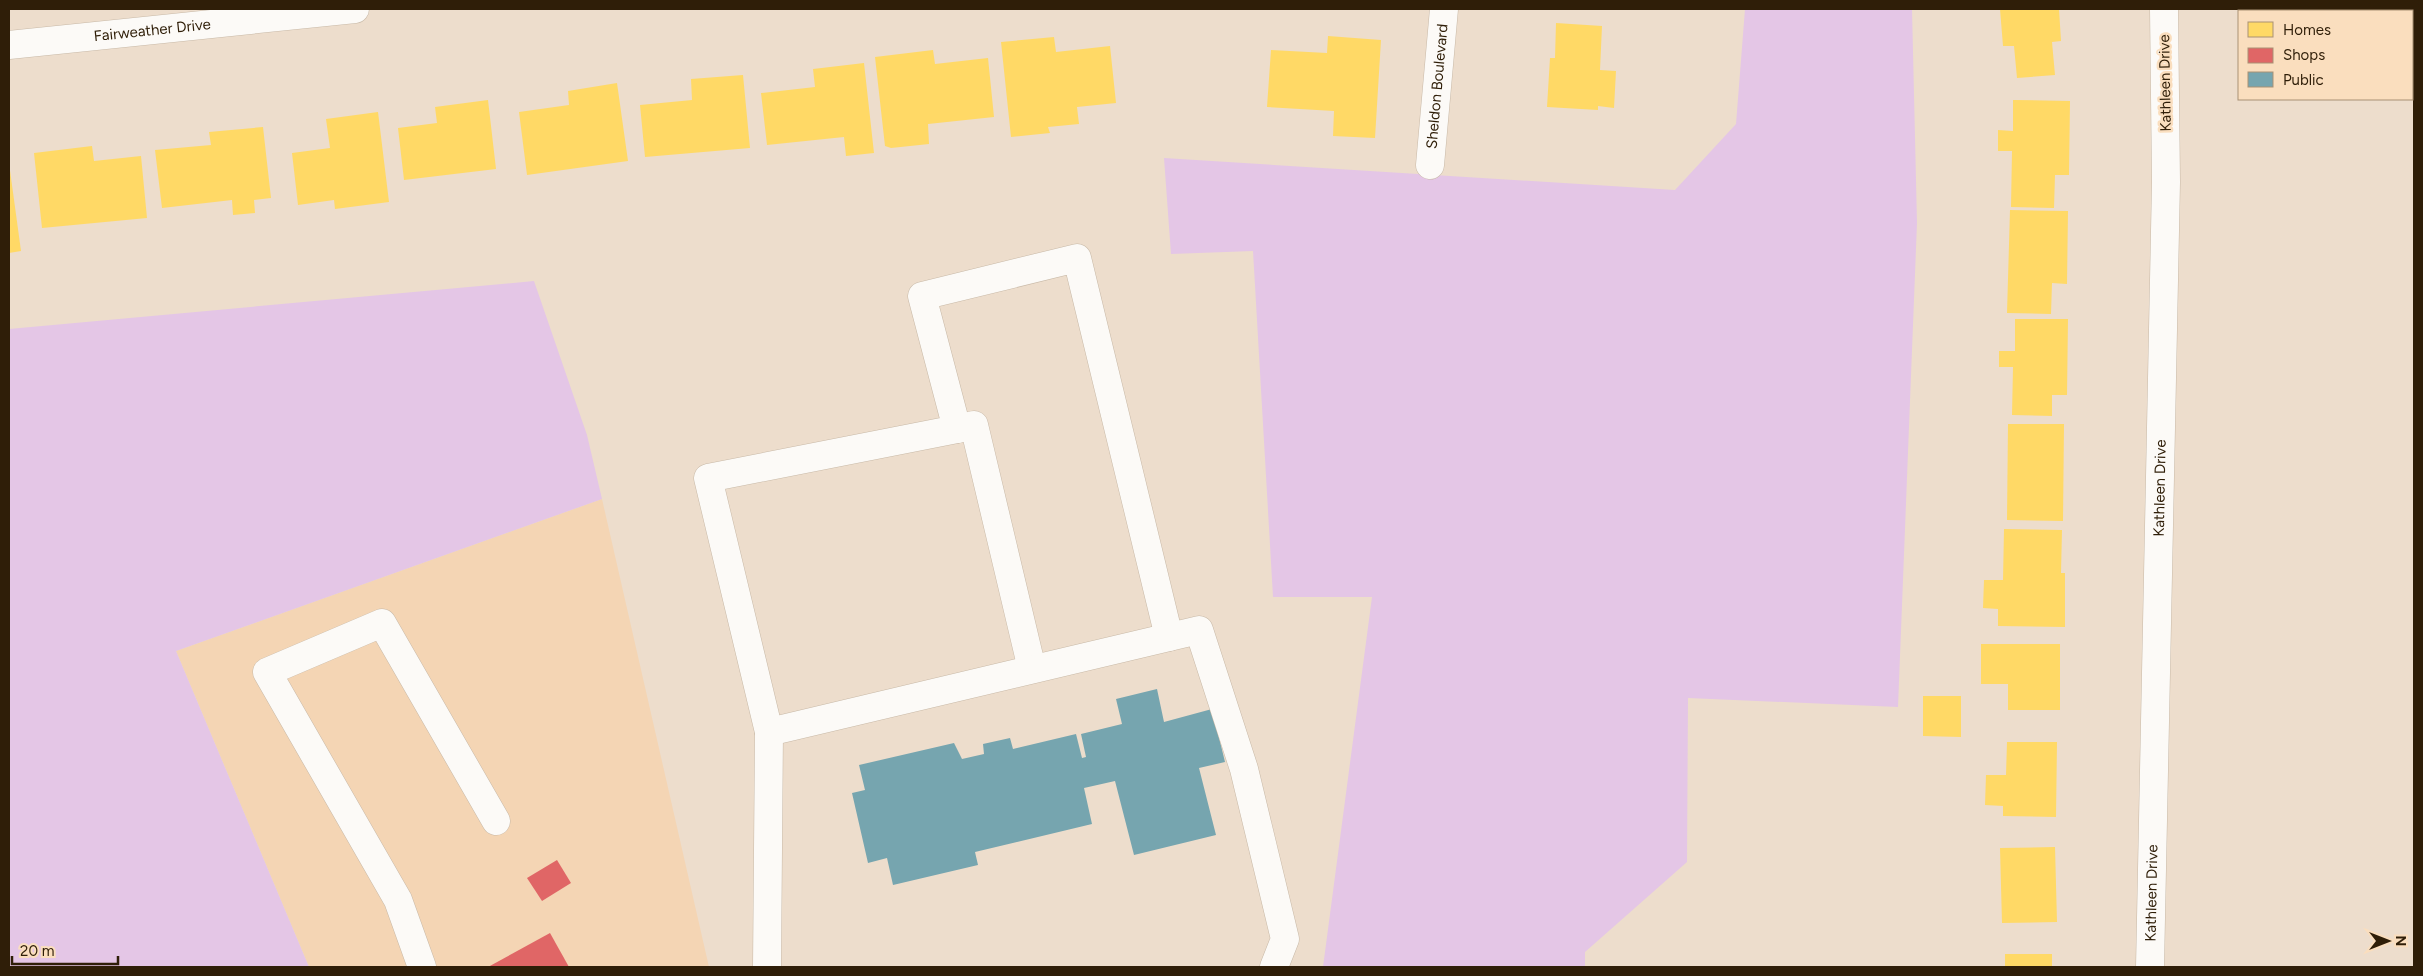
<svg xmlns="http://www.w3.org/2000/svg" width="2423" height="976" viewBox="0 0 2423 976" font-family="Figtree,sans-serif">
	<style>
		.built { fill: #f4d5b4 }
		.green { fill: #e4c6e6 }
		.homes { fill: #ffd966 }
		.shops { fill: #e06666 }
		.public { fill: #76a5af }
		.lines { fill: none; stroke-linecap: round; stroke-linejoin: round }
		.minor-casing { stroke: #c8b9a7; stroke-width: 29 }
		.minor { stroke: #fcfaf7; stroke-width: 28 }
		.labels { text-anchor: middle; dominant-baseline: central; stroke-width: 5; stroke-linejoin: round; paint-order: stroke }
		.street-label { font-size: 15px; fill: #2f1e08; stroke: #fadebe }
	</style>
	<rect width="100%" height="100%" fill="#edddcc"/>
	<!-- built -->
	<polygon class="built" points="602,499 709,967 309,967 176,651"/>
	<!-- green -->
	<g class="green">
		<polygon points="1745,9 1912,9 1917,223 1898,707 1688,698 1687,862 1585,952 1585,967 1323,967 1372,597 1273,597 1253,251 1171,254 1164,158 1675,190 1736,124"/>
		<polygon points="534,281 587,435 602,499 176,651 309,967 9,967 9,329"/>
	</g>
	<!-- homes -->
	<g class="homes">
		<polygon points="2000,9 2059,9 2061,41 2052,42 2055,75 2017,78 2014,46 2003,46"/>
		<polygon points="1556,23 1602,26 1600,70 1616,71 1614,108 1598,106 1598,110 1547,107 1550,58 1555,58"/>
		<polygon points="1328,36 1381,40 1375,138 1333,136 1334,111 1267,107 1271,50 1327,53"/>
		<polygon points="1054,37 1056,52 1110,46 1116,103 1077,107 1079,124 1048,127 1050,133 1011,137 1001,42"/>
		<polygon points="933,50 935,64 988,58 994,117 928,124 929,144 891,148 885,146 875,57"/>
		<polygon points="864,63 874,153 846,156 844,137 767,145 761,93 815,87 813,69"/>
		<polygon points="743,75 750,148 645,157 640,105 692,100 691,79"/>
		<polygon points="617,83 628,161 527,175 519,112 569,105 568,91"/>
		<polygon points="488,100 496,169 404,180 398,128 437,123 435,107"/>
		<polygon points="2013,100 2070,101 2069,175 2055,175 2054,208 2011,207 2012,151 1998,151 1998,130 2013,131"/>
		<polygon points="378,112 389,202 335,209 334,200 298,205 292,153 330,148 326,119"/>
		<polygon points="263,127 271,198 254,200 255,213 233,215 232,200 162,208 155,150 211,145 209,132"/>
		<polygon points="92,146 94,161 141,156 147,218 42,228 34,153"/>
		<polygon points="9,163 21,251 9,253"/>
		<polygon points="2010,210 2068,211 2067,284 2052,283 2051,314 2007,313"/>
		<polygon points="2015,319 2068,319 2067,395 2052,395 2052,416 2012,415 2013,367 1999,367 1999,351 2015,351"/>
		<polygon points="2008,424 2064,424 2063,521 2007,520"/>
		<polygon points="2004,529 2062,530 2061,573 2065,573 2065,627 1998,626 1998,609 1983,608 1984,580 2003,580"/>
		<polygon points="1981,644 2060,644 2060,710 2008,710 2008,684 1981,684"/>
		<polygon points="1923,696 1961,696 1961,737 1923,736"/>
		<polygon points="2007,742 2057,742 2056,817 2003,816 2003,806 1985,805 1986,775 2006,775"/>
		<polygon points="2055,847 2057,922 2002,923 2000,848"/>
		<rect x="2005" y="954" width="47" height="13"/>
	</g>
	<!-- shops -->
	<g class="shops">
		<polygon points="557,860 571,883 542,901 527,878"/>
		<polygon points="550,933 569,967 488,967"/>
	</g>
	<!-- public -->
	<polygon class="public" points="1157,689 1164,722 1212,709 1225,762 1199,768 1216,835 1134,855 1115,781 1084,788 1092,824 975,852 978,865 893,885 887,858 868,863 852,793 865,790 859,765 954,743 962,759 984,754 983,744 1010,738 1013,749 1076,734 1082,758 1086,757 1081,734 1122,724 1116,699"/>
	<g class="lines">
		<!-- minor casing -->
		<g class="minor-casing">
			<g id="minor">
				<path id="s1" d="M9,45L355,9"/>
				<path id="s2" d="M1430,165L1444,9"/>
				<polyline points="957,429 974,425 1032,669"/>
				<polyline points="769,732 708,478 957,429 922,296 1077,258 1169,637"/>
				<polyline points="422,967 398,900 267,672 382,623 496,821"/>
				<polyline points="767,967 769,732 1199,630 1244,769 1285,939 1274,967"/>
				<path id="s3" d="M2150,967L2166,182L2164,9"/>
			</g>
		</g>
		<!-- minor -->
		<use href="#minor" class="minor"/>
	</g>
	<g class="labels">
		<!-- street labels -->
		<g class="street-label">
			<text stroke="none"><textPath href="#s1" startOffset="144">Fairweather Drive</textPath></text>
			<text transform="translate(2165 83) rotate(-91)">Kathleen Drive</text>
			<text stroke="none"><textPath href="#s2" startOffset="79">Sheldon Boulevard</textPath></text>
			<text stroke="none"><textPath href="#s3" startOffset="479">Kathleen Drive</textPath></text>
			<text stroke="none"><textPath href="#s3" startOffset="74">Kathleen Drive</textPath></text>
		</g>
	</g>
	<!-- border -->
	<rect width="2423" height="976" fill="none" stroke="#2f1e08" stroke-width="20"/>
	<!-- legend -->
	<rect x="2238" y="10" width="175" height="90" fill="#fadebe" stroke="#a99175"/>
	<rect x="2248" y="22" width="25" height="15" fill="#ffd966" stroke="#a99175"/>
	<text x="2283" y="35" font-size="15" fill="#2f1e08">Homes</text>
	<rect x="2248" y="48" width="25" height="15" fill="#e06666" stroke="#a99175"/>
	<text x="2283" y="60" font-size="15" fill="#2f1e08">Shops</text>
	<rect x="2248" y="72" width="25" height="15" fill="#76a5af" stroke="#a99175"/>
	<text x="2283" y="85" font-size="15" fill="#2f1e08">Public</text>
	<!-- north arrow -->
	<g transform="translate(2388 941) rotate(90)" stroke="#fadebe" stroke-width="4" paint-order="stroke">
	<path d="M0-4L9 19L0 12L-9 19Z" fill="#2f1e08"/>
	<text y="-8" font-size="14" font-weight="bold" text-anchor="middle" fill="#2f1e08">N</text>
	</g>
	<!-- scale -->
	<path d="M12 956v8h106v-8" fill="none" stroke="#2f1e08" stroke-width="2.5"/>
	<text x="20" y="956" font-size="15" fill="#2f1e08" stroke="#fadebe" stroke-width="4" paint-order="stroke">20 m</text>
</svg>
